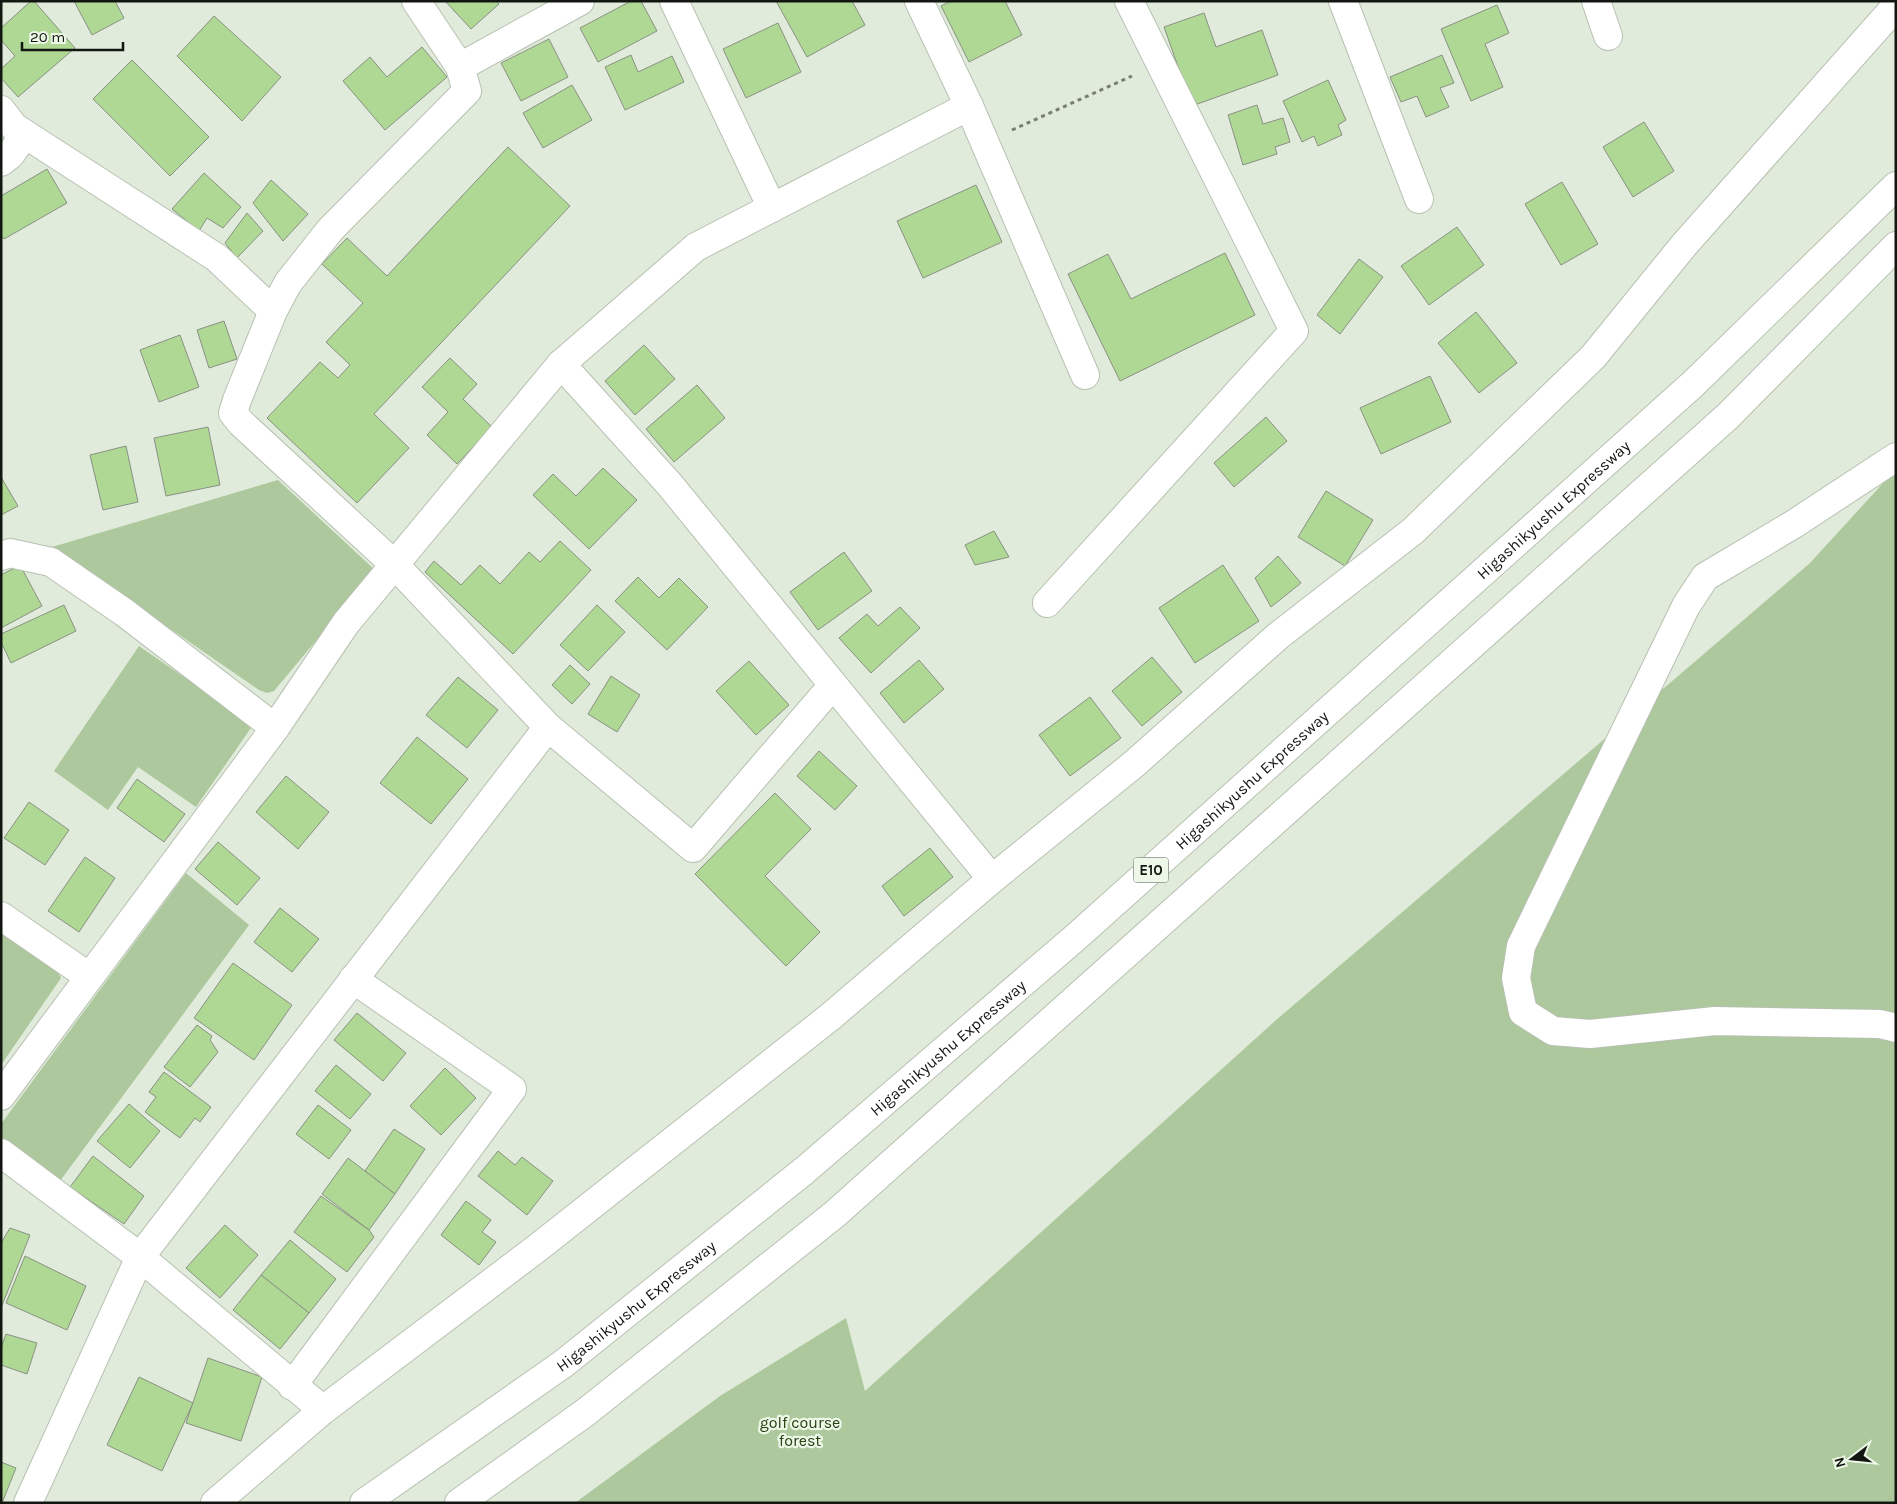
<svg xmlns="http://www.w3.org/2000/svg" width="1897" height="1504" viewBox="0 0 1897 1504" font-family="Karla,sans-serif">
	<style>
		.green { fill: #adc89c }
		.building { fill: #afd895; stroke: #899183 }
		.lines { fill: none; stroke-linecap: round; stroke-linejoin: round }
		.minor-casing { stroke: #b7c1b2; stroke-width: 30 }
		.highway-casing { stroke: #b7c1b2; stroke-width: 30 }
		.path { stroke: #777e73; stroke-width: 3; stroke-dasharray: 4 4; stroke-linecap: butt }
		.minor { stroke: #fff; stroke-width: 28 }
		.highway { stroke: #fff; stroke-width: 28 }
		.labels { text-anchor: middle; dominant-baseline: central; stroke-width: 4.5; stroke-linejoin: round; paint-order: stroke }
		.shield { fill: #eef8e8; stroke: #555a52; stroke-width: 1 }
		.shield-label { font-size: 15px; font-weight: bold; fill: #131711 }
		.street-label { font-size: 16px; fill: #131711; stroke: #eef8e8 }
		.park-label { font-size: 16px; fill: #274112; stroke: #eef8e8 }
	</style>
	<rect width="100%" height="100%" fill="#e1ebdb"/>
	<!-- green -->
	<g class="green">
		<polygon points="1896,469 1896,1503 575,1503 720,1396 846,1318 865,1391 1275,1021 1810,563"/>
		<polygon points="278,480 375,570 274,691 267,693 259,690 52,547"/>
		<polygon points="139,646 253,725 196,807 138,767 108,810 54,771"/>
		<polygon points="186,873 249,925 60,1181 1,1137 1,1124"/>
		<polygon points="1,925 52,960 61,978 1,1065"/>
	</g>
	<!-- building -->
	<g class="building">
		<polygon points="31,1 34,1 75,48 18,97 1,78 1,69 15,56 1,40 1,28"/>
		<polygon points="74,1 115,1 124,18 92,35"/>
		<polygon points="445,1 496,1 499,4 471,29"/>
		<polygon points="631,1 641,1 657,31 598,62 580,28"/>
		<polygon points="776,1 852,1 865,25 807,57"/>
		<polygon points="951,1 1005,1 1022,35 969,62 941,6"/>
		<polygon points="1497,5 1509,33 1485,44 1503,87 1471,101 1441,29"/>
		<polygon points="1204,13 1216,47 1262,30 1278,75 1192,106 1164,27"/>
		<polygon points="214,16 281,77 242,121 177,56"/>
		<polygon points="778,23 801,72 746,98 723,49"/>
		<polygon points="549,39 568,77 521,101 501,63"/>
		<polygon points="422,47 447,77 385,130 343,81 370,57 387,77"/>
		<polygon points="631,55 638,72 672,56 684,82 625,110 605,67"/>
		<polygon points="1442,55 1454,83 1440,88 1449,107 1426,117 1417,96 1401,102 1390,77"/>
		<polygon points="132,60 209,137 170,176 93,99"/>
		<polygon points="1328,80 1346,120 1338,125 1342,135 1318,146 1314,136 1302,142 1283,101"/>
		<polygon points="572,85 592,120 543,148 523,113"/>
		<polygon points="1257,105 1263,124 1283,118 1290,142 1275,147 1277,154 1243,165 1228,115"/>
		<polygon points="1644,122 1674,171 1633,197 1603,147"/>
		<polygon points="508,147 570,206 374,414 409,448 357,503 267,418 320,362 338,378 350,365 326,342 363,303 322,264 347,238 387,276"/>
		<polygon points="47,169 67,203 4,239 1,235 1,196"/>
		<polygon points="204,173 241,207 223,228 207,218 199,231 172,209"/>
		<polygon points="271,180 308,214 283,241 253,203"/>
		<polygon points="1562,182 1598,244 1561,265 1525,204"/>
		<polygon points="976,185 1002,242 923,278 897,221"/>
		<polygon points="247,213 263,231 237,258 225,243"/>
		<polygon points="1457,227 1484,265 1429,305 1401,266"/>
		<polygon points="1225,253 1255,315 1120,381 1068,274 1108,254 1131,299"/>
		<polygon points="1359,259 1383,277 1340,334 1317,315"/>
		<polygon points="1476,312 1517,363 1479,393 1438,343"/>
		<polygon points="224,321 237,359 209,368 197,330"/>
		<polygon points="180,335 199,387 159,402 140,350"/>
		<polygon points="644,345 675,379 635,415 605,381"/>
		<polygon points="450,358 477,384 463,399 492,427 457,464 427,435 448,412 422,387"/>
		<polygon points="1430,376 1451,422 1381,454 1360,408"/>
		<polygon points="697,385 725,418 674,462 646,429"/>
		<polygon points="1266,417 1287,441 1234,487 1214,463"/>
		<polygon points="208,427 220,485 166,496 154,438"/>
		<polygon points="126,446 138,502 103,510 90,455"/>
		<polygon points="603,468 637,500 589,549 533,495 553,474 576,496"/>
		<polygon points="1,477 18,506 1,515"/>
		<polygon points="1326,491 1373,520 1345,566 1298,537"/>
		<polygon points="994,531 1009,557 975,565 965,545"/>
		<polygon points="560,541 591,570 513,654 425,572 434,561 461,585 480,565 500,584 529,552 540,562"/>
		<polygon points="844,552 872,591 818,630 790,592"/>
		<polygon points="1278,556 1301,583 1271,607 1255,578"/>
		<polygon points="20,565 42,606 1,628 1,575"/>
		<polygon points="1223,565 1259,621 1195,663 1159,608"/>
		<polygon points="638,577 659,598 679,578 708,607 667,650 615,601"/>
		<polygon points="64,605 76,631 11,663 1,642 1,634"/>
		<polygon points="597,605 625,632 588,671 560,645"/>
		<polygon points="900,607 920,628 871,673 839,638 867,614 878,626"/>
		<polygon points="1152,657 1182,692 1142,726 1112,691"/>
		<polygon points="919,660 944,689 904,723 880,693"/>
		<polygon points="749,661 789,705 756,735 716,691"/>
		<polygon points="570,665 590,684 572,704 552,685"/>
		<polygon points="611,676 640,695 617,732 588,714"/>
		<polygon points="458,677 498,710 467,748 426,715"/>
		<polygon points="1090,697 1121,738 1070,776 1039,735"/>
		<polygon points="417,737 468,779 431,824 380,783"/>
		<polygon points="819,751 857,786 835,810 797,776"/>
		<polygon points="286,776 329,812 298,849 256,812"/>
		<polygon points="137,779 185,814 164,842 117,808"/>
		<polygon points="775,793 811,829 765,876 820,932 786,966 695,874"/>
		<polygon points="29,802 69,830 45,865 4,838"/>
		<polygon points="218,842 260,878 237,905 195,869"/>
		<polygon points="930,848 953,877 904,916 882,886"/>
		<polygon points="85,857 115,878 79,932 48,911"/>
		<polygon points="280,908 319,939 292,972 254,942"/>
		<polygon points="233,963 292,1005 254,1060 194,1018"/>
		<polygon points="357,1013 406,1053 383,1081 334,1040"/>
		<polygon points="197,1025 212,1036 210,1040 218,1052 190,1087 164,1067"/>
		<polygon points="336,1065 371,1094 350,1119 315,1091"/>
		<polygon points="445,1068 476,1098 441,1135 410,1106"/>
		<polygon points="164,1072 211,1107 200,1122 195,1118 180,1138 145,1112 156,1097 149,1092"/>
		<polygon points="129,1104 160,1131 130,1168 97,1141"/>
		<polygon points="318,1105 351,1130 329,1159 296,1134"/>
		<polygon points="394,1129 425,1149 395,1194 365,1171"/>
		<polygon points="498,1151 515,1165 522,1157 553,1181 527,1215 478,1176"/>
		<polygon points="93,1156 144,1196 124,1224 70,1187"/>
		<polygon points="348,1158 395,1194 369,1230 322,1194"/>
		<polygon points="321,1196 369,1230 374,1237 347,1272 294,1232"/>
		<polygon points="466,1201 491,1220 482,1232 496,1242 479,1265 441,1235"/>
		<polygon points="225,1225 258,1255 220,1298 186,1268"/>
		<polygon points="10,1228 30,1235 1,1308 1,1243"/>
		<polygon points="290,1240 336,1279 309,1313 261,1275"/>
		<polygon points="25,1256 86,1286 67,1330 6,1303"/>
		<polygon points="261,1275 309,1313 280,1349 233,1310"/>
		<polygon points="6,1334 37,1343 27,1374 1,1365 1,1348"/>
		<polygon points="208,1358 262,1377 241,1441 186,1423"/>
		<polygon points="139,1377 193,1403 162,1471 107,1445"/>
		<polygon points="1,1462 16,1468 2,1503 1,1503"/>
	</g>
	<g class="lines">
		<!-- minor casing -->
		<g class="minor-casing">
			<g id="minor">
				<polyline points="416,1 460,67 467,91 330,230 288,283 273,311 237,400 233,413 241,423 395,565 548,727 693,848 833,685"/>
				<polyline points="674,1 772,208"/>
				<polyline points="919,1 969,106 1085,375"/>
				<polyline points="1343,1 1419,199"/>
				<polyline points="1596,1 1608,36"/>
				<polyline points="460,67 580,1"/>
				<polyline points="1,110 14,127 217,258 273,311"/>
				<polyline points="1,162 10,155 25,134"/>
				<polyline points="561,364 670,485 992,879"/>
				<polyline points="1896,457 1794,524 1705,577 1686,606 1521,946 1516,978 1523,1012 1553,1031 1590,1034 1715,1021 1880,1024 1896,1028"/>
				<polyline points="1,556 10,553 51,562 125,613 275,728"/>
				<polyline points="1047,603 1294,331 1129,1"/>
				<polyline points="1,916 88,976"/>
				<polyline points="1,1096 275,728 346,623 561,364 696,247 969,106"/>
				<polyline points="1,1153 140,1257 323,1410"/>
				<polyline points="292,1386 512,1089 353,979"/>
				<polyline points="28,1503 140,1257 548,727"/>
				<polyline points="215,1503 323,1410 536,1249 830,1017 992,879 1134,764 1278,636 1413,531 1593,357 1684,245 1896,6"/>
			</g>
		</g>
		<!-- highway casing -->
		<g class="highway-casing">
			<g id="highway">
				<path id="s1" d="M364,1503L563,1364L805,1170L1076,937L1693,384L1896,186"/>
				<polyline points="459,1503 586,1412 835,1214 1728,416 1896,246"/>
			</g>
		</g>
		<!-- path -->
		<polyline class="path" points="1012,130 1132,76"/>
		<!-- minor -->
		<use href="#minor" class="minor"/>
		<!-- highway -->
		<use href="#highway" class="highway"/>
	</g>
	<g class="labels">
		<!-- shield labels -->
		<rect class="shield" x="1133.5" y="857.5" width="35" height="25" rx="4"/>
		<g class="shield-label">
			<text x="1151" y="870">E10</text>
		</g>
		<!-- street labels -->
		<g class="street-label">
			<text stroke="none"><textPath href="#s1" startOffset="1551">Higashikyushu Expressway</textPath></text>
			<text stroke="none"><textPath href="#s1" startOffset="1146">Higashikyushu Expressway</textPath></text>
			<text stroke="none"><textPath href="#s1" startOffset="741">Higashikyushu Expressway</textPath></text>
			<text stroke="none"><textPath href="#s1" startOffset="336">Higashikyushu Expressway</textPath></text>
		</g>
		<!-- park labels -->
		<g class="park-label">
			<text x="800" y="1422">golf course<tspan x="800" dy="18">forest</tspan></text>
		</g>
	</g>
	<!-- border -->
	<rect width="1897" height="1504" fill="none" stroke="#131711" stroke-width="5"/>
	<!-- north arrow -->
	<g transform="translate(1852 1459) rotate(254)" stroke="#eef8e8" stroke-width="4" paint-order="stroke">
	<path d="M0-4L9 19L0 12L-9 19Z" fill="#131711"/>
	<text y="-8" font-size="14" font-weight="bold" text-anchor="middle" fill="#131711">N</text>
	</g>
	<!-- scale -->
	<path d="M22 42v8h101v-8" fill="none" stroke="#131711" stroke-width="2.5"/>
	<text x="30" y="42" font-size="15" fill="#131711" stroke="#eef8e8" stroke-width="4" paint-order="stroke">20 m</text>
</svg>
